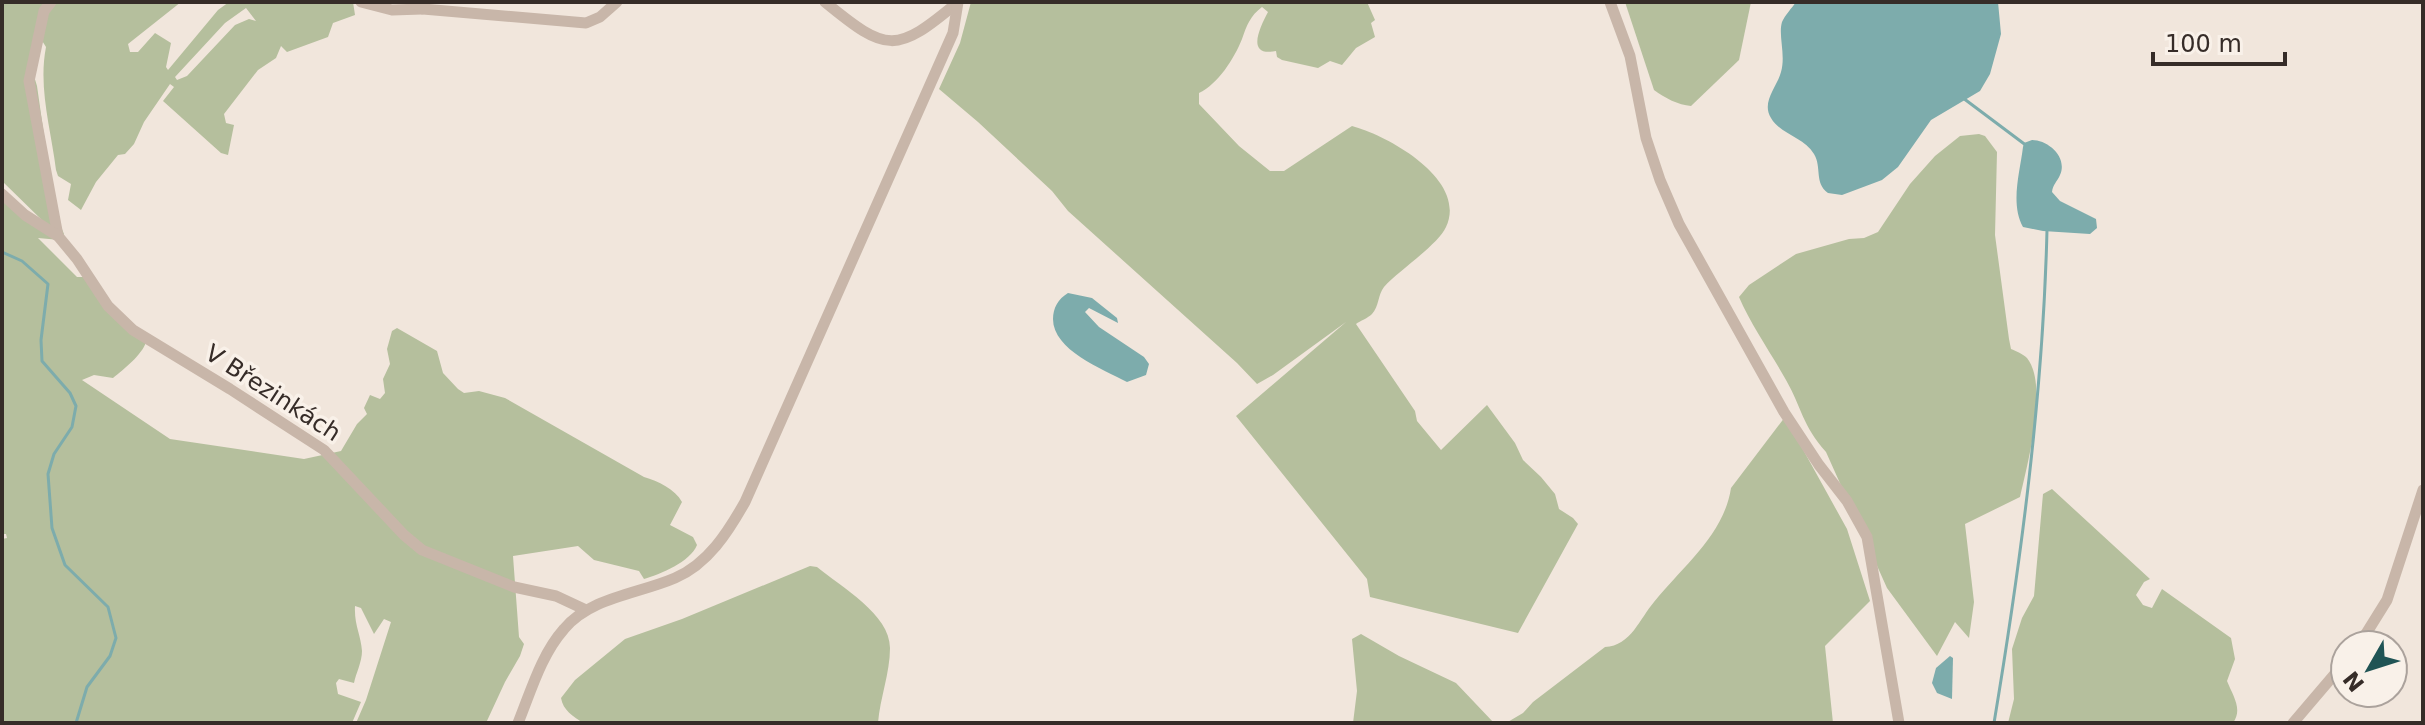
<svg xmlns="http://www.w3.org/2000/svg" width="2425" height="725" viewBox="0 0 2425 725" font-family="'DejaVu Sans',sans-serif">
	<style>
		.green { fill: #b5bf9d; fill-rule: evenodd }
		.water { fill: #7dacac }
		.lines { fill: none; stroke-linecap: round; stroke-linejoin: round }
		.stream { stroke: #7dacac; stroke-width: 3 }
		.minor { stroke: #c8b6a9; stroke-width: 11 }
		.labels { text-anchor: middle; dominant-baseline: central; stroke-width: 7; stroke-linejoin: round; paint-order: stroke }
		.street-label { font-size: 24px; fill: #362c28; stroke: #f9f1e9 }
	</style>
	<rect width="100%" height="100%" fill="#f1e6dc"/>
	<!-- green -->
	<g class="green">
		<path d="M2,2H181L128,44L130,52H138L155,33L171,43L166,67L168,70L218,10L229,2H353L355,15L333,23L328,37L287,52L281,46L276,58L258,70L224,114L226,123L234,125L228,155L221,153L163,101L174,87L170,84L144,122L134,144L125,154L118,155L96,182L81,210L68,200L71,184L58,176L56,170C51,129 38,88 46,47L41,39L30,63L37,86L55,212L64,234L62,237L48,226L2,181ZM246,8L256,21L249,19L235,25L187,76L177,80L175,77L225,23Z"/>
		<path d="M971,2H1367L1375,20L1371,23L1375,37L1356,48L1342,65L1330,61L1318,68L1282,60L1277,57L1276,51C1246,57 1259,29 1268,12L1262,7C1250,16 1247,25 1242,39C1234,59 1218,84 1199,93V104L1239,146L1270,171H1284L1352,126C1389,136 1468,180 1446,227C1438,245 1399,270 1384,287C1378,294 1379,307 1372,314C1368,318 1360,321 1356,324L1415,411L1417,421L1441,450L1487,405L1515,443L1523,460L1541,477L1555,494L1559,509L1573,518L1578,524L1518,633L1370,597L1367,579L1236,416L1346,322L1273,375L1257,384L1237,363L1068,211L1052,191L978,122L939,89L960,43Z"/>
		<path d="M1625,2H1751L1739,60L1691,106C1678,105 1665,98 1654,90Z"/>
		<path d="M1979,134L1985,136L1997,152L1995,235L2009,339L2011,349C2016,351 2023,354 2027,358C2049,385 2027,466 2020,497L1965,524L1974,602L1969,638L1955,622L1937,656L1887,588L1826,452C1802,425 1802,408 1786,380C1771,353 1751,325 1739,297L1749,285L1796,254L1849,239L1864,238L1878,232L1910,184L1935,156L1960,136Z"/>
		<path d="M2,187L30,217L60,240L38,238L77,277H85L146,342C142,355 124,369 113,378L94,375L82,380L170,439L304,459L341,451L357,424L367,414L364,408L370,395L380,399L385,393L383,379L390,364L387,349L392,331L397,328L437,351L443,373L458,389L464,393L479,391L505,398L644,477C658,481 675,489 682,502L670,525L693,537L697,545C690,562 661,574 644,579L639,571L594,560L578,546L513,556L519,637L524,644L520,656L505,682L486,723H356L366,700L391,622L384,619L374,634L361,608L355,606C354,625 361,635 362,651C362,662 356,673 354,683L339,679L336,683L338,694L361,702L352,723H2V539L7,538L6,534H2Z"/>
		<path d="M1785,417L1847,529L1870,601L1825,646L1833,723H1506L1523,713L1533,702L1605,647C1631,646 1640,618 1654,602C1682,567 1724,535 1731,488Z"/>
		<path d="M2052,489L2150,579L2144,582L2136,595L2143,605L2152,608L2162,589L2231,638L2235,659L2227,681C2233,696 2243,709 2233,723H2008L2014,699L2012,649L2022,618L2034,596L2043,494Z"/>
		<path d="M810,566L817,567C841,587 890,614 890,648C890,673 880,698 878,723H584C573,717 563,710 561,698L575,680L625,639L682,619Z"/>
		<polygon points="1361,634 1399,656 1456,683 1494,723 1353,723 1357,691 1352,639"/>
	</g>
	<!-- water -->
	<g class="water">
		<path d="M1796,2H1998L2001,34L1990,74L1980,91L1931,120L1898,167L1882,180L1842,195L1828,193C1814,183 1822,167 1814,154C1804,137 1781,135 1771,118C1761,102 1777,87 1781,72C1786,55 1778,35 1782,22C1785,15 1792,8 1796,2Z"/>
		<path d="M2032,140C2048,140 2068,157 2060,175C2057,182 2053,184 2052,192L2060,201L2096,219L2097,228L2090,234L2043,231L2023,227C2010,204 2020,172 2023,147L2024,143Z"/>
		<path d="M1068,293L1092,298L1117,318L1118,323L1089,308L1085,312L1099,327L1144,357L1149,364L1146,375L1127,382C1102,369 1053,350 1053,319C1053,308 1058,299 1068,293Z"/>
		<polygon points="1950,656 1953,658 1952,699 1937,693 1932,683 1936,668"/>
	</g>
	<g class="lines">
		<!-- stream -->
		<g class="stream">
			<polyline points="1963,98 2027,146"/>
			<polyline points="2,252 22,261 48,284 41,340 42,361 70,393 76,406 72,427 54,454 48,474 52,528 65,565 108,607 116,638 110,656 87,687 76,723"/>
			<path d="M1994,723C2021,561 2043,395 2047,230"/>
		</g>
		<!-- minor -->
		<g class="minor">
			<polyline points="51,2 44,11 29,81 58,236"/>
			<polyline points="361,2 392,10 422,9"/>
			<polyline points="413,2 423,9 586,23 600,17 617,2"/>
			<path d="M825,2C887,53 896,54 958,2"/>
			<polyline points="1610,2 1630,56 1646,138 1660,180 1679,224 1784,412 1819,465 1847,501 1867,537 1899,723"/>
			<polyline points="2,194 25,215 58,236 77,259 108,306 133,330 230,389 324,450 404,535 422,550 514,587 556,596 586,610"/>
			<polyline points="2359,645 2387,600 2423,490"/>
			<path d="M518,723C531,691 541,655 564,629C591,597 638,594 675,578C708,564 728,532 745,502L953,33L958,2"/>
			<polyline points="2293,723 2345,662"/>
		</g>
	</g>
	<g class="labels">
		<!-- street labels -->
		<g class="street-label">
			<text transform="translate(273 393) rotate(33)">V Březinkách</text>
		</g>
	</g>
	<!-- border -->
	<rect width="2425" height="725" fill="none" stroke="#362c28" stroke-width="8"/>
	<!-- north arrow -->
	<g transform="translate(2369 669) rotate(231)"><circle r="38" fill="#f9f1e9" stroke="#aba29c" stroke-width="2"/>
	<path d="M0-6L14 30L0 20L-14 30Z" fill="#205455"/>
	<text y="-12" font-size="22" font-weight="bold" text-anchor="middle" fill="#362c28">N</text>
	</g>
	<!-- scale -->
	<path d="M2153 52v12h132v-12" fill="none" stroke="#362c28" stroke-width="4"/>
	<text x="2165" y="52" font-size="24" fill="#362c28" stroke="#f9f1e9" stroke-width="6" paint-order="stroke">100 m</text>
</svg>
